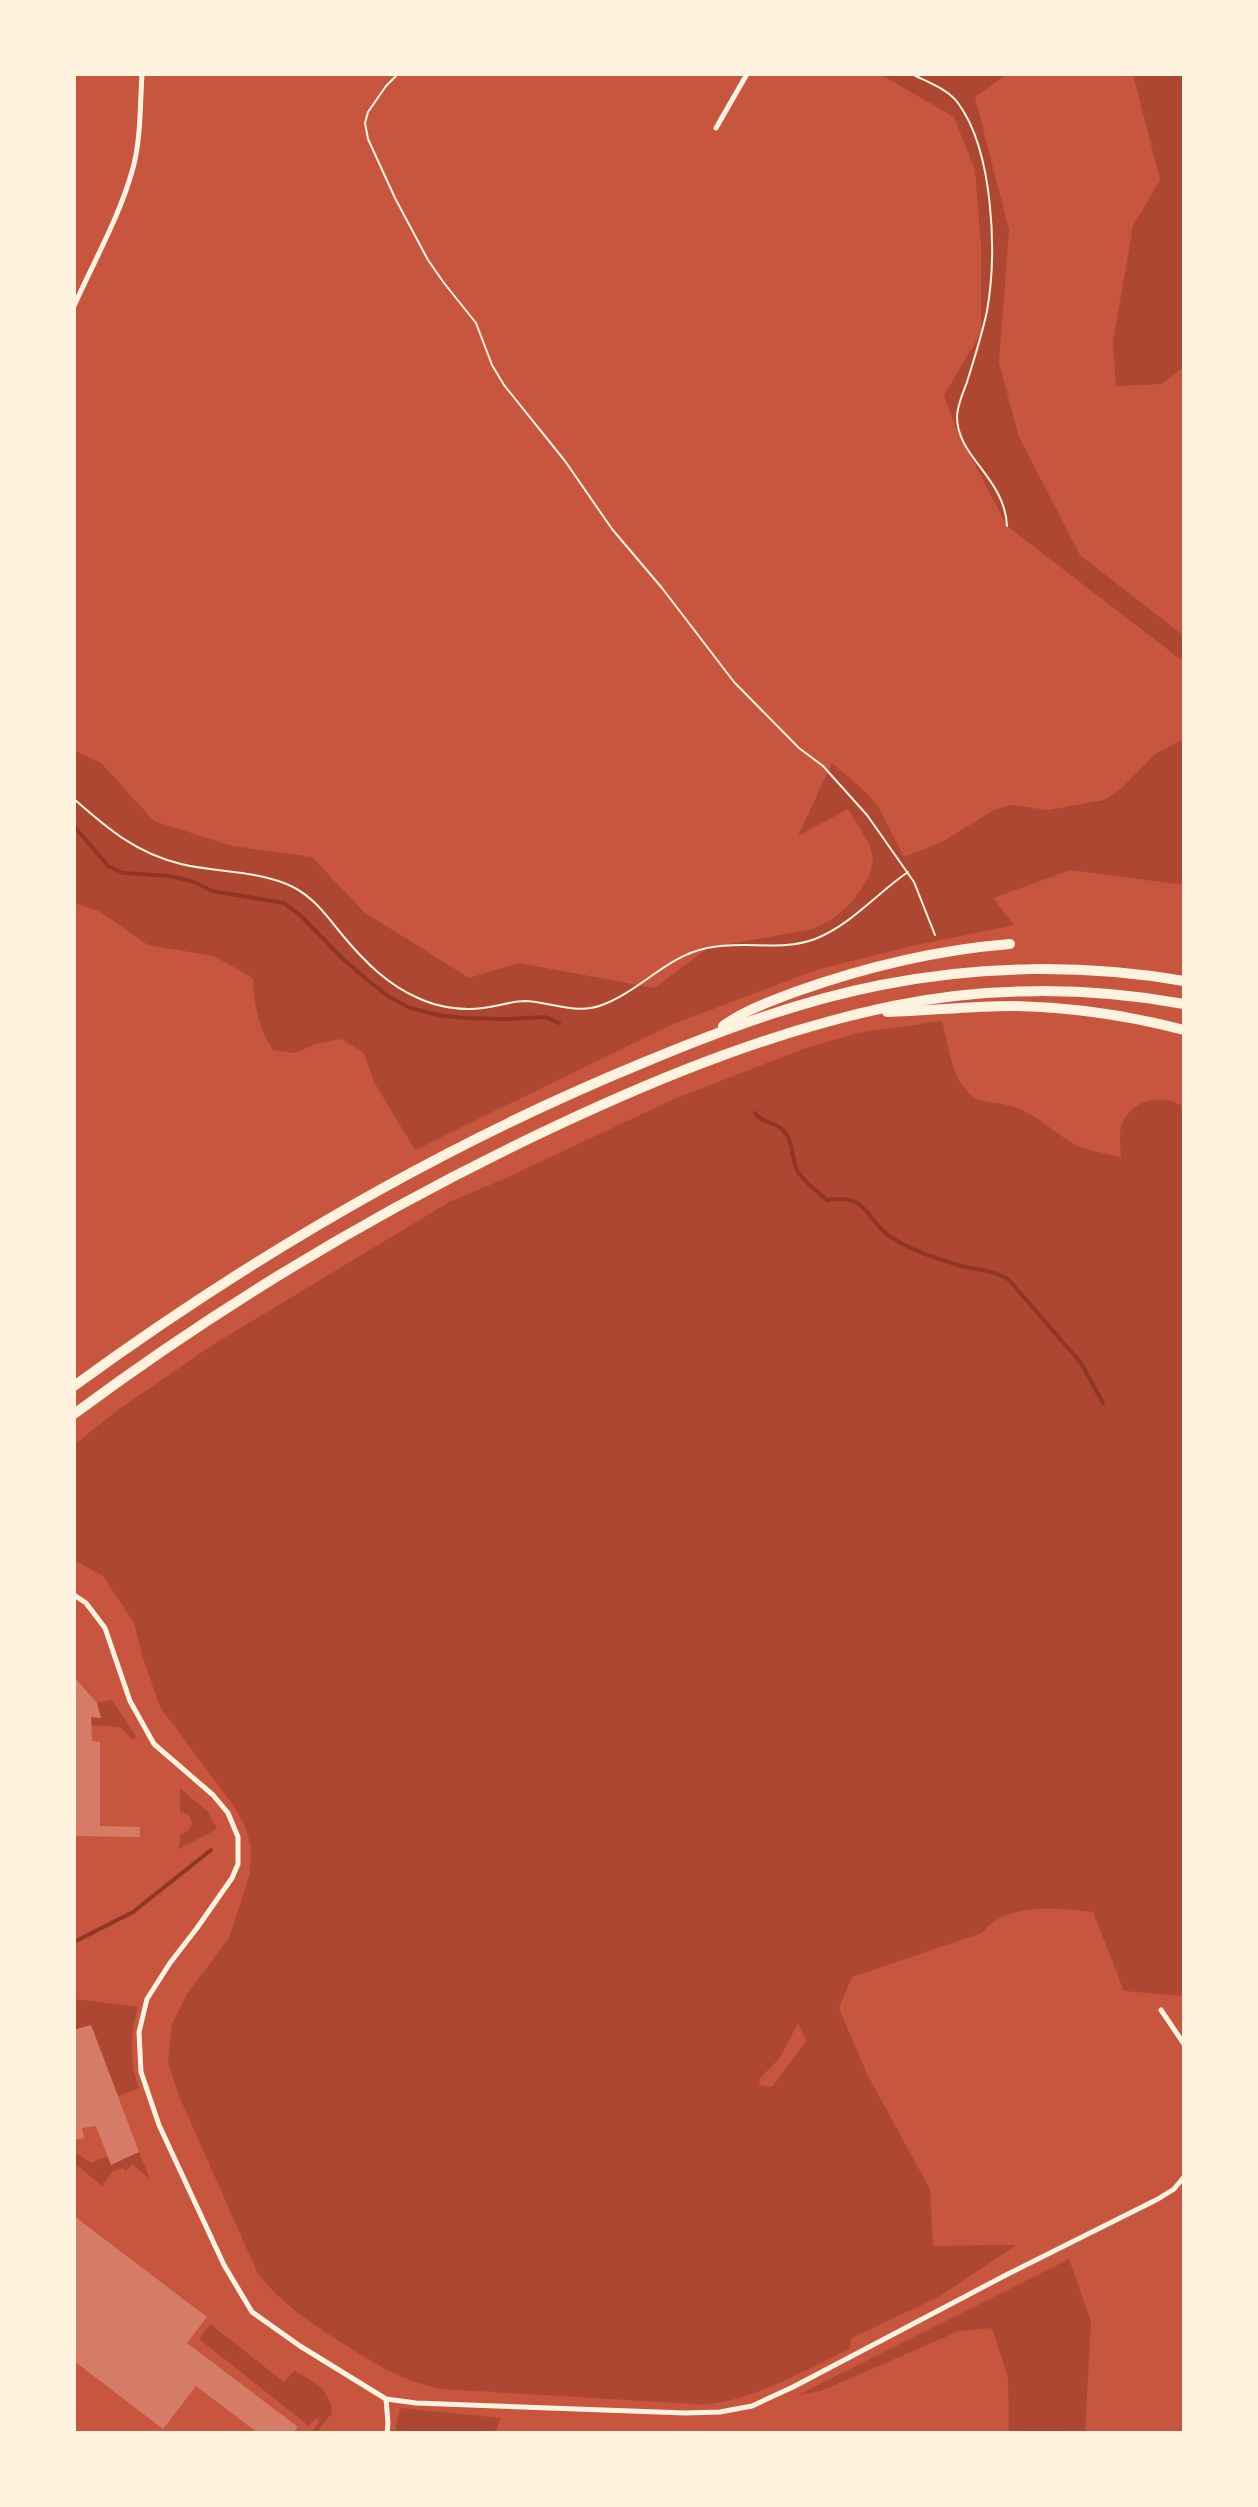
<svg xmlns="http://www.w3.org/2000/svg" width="1258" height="2507" viewBox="0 0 1258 2507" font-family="Overpass,sans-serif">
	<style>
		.green { fill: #ae4732; fill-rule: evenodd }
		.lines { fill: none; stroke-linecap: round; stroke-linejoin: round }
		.stream { stroke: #8f3625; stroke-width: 4 }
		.building { fill: #d67c66 }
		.path { stroke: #fff3e0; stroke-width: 2 }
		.minor { stroke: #fff3e0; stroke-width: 5 }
		.motorway { stroke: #fff3e0; stroke-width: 10 }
	</style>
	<rect width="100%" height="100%" fill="#c8553d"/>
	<!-- green -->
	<g class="green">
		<polygon points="880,74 1007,74 975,97 1009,230 999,363 1019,437 1080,555 1184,636 1184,662 1007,526 955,426 944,395 981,333 981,245 975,170 954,117"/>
		<polygon points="1133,74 1182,74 1184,79 1184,367 1161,384 1116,386 1113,342 1133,226 1160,180"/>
		<path d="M1184,739V885L1070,870L993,898L1014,925L912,946L816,970L673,1024L415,1150L374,1082L364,1053L341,1039L315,1044L295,1053L273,1050C257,1025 255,1007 253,978L214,956L148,945L99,911L74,903V750L102,764L154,821L232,846L312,857L364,912L469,978L519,963L654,988L708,948L813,929L832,919L848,906L861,890L870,874L873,859L870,845L848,809L798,836L832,763L862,788L879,808L904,857L942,842L994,810L1011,805L1048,810L1104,800L1122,788L1155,754Z"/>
		<path d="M942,1021C948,1042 951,1073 966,1090C978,1105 996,1101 1011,1106C1036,1113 1052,1132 1074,1144C1088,1152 1106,1152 1121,1158C1121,1150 1119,1141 1120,1133C1125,1101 1160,1091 1184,1107V1996L1124,1991L1093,1912C1057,1908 1006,1902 982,1933L852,1977L839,2008L867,2074L930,2189L933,2246L1016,2245L940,2296L852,2338L849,2349C805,2370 760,2397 711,2404C701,2405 690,2404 679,2403L440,2389C399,2380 374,2363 339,2341C308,2321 281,2303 258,2274L179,2096L168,2062L172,2024L187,1994L229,1938L250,1874L251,1846L245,1826L233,1805L160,1707L142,1655L134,1623L103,1576L74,1560V1445L115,1412L211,1346L449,1202L504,1179L674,1099L806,1048L857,1033ZM798,2023L806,2041L772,2087L759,2085L760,2078L780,2058Z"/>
		<polygon points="112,1700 137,1738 133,1740 120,1727 91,1725 91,1717 101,1717 97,1703"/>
		<path d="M180,1788L208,1812L217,1829L179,1849L180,1834L188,1831L192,1824C191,1816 188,1813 180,1812Z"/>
		<path d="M74,1999L138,2007C130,2034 129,2062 139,2088L118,2096L91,2025L74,2030Z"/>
		<polygon points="139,2152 150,2179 132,2164 126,2171 123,2168 113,2171 102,2186 74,2163 74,2155 77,2154 91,2163 107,2156 111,2164"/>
		<polygon points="1069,2259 1091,2321 1085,2433 1009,2433 1008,2378 992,2328 959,2331 821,2391 798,2395"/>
		<path d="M210,2324L284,2382L294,2371C312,2380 331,2390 332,2413L316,2433H312L320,2421L316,2418L309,2426L199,2339Z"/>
		<polygon points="400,2408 501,2418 495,2433 395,2433"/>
	</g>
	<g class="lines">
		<!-- stream -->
		<g class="stream">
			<polyline points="74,826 108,866 123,873 170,876 194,882 212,891 284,903 301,916 344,960 365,978 389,997 410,1008 438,1015 464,1018 506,1019 545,1017 559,1023"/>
			<path d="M755,1113C763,1124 773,1121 782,1129C794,1140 791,1159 798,1172C804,1182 818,1192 827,1200C872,1193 864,1223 897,1241C916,1252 939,1259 961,1266C977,1270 995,1270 1009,1280L1081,1363L1103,1403"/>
			<polyline points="74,1942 133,1912 211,1850"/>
		</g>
	</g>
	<!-- building -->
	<g class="building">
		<polygon points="74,1677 97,1703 101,1718 91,1717 92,1741 100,1742 100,1826 140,1827 140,1837 74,1836"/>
		<polygon points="91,2025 139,2152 111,2165 96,2126 82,2128 84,2138 74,2140 74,2030"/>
		<polygon points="74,2216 207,2317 187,2343 298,2427 293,2433 258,2433 196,2386 163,2429 74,2361"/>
	</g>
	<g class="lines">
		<!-- path -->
		<g class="path">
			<polyline points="398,74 386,86 368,112 365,123 368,139 395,198 428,260 444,283 476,323 492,365 504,385 565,461 612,529 662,588 734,682 799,748 823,766 867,815 914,882 935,935"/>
			<path d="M912,74C927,82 948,89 958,103C994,152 997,254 987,311C982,335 974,359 967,382C963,393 957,406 957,417C957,457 1005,478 1007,526"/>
			<path d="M74,799C108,829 136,853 181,864C218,873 259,870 293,887C315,898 329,919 344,937C365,962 388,985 418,998C437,1007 462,1011 483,1008C497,1007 511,1001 525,1001C550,1002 577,1015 602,1005C640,991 667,956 707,948C743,940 781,952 815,939C851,925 877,893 908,872"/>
		</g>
		<!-- minor -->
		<g class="minor">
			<polyline points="716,128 747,74"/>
			<path d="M74,306C94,261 120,216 133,168C141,138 140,105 142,74"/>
			<polyline points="74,1595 86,1603 105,1628 130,1701 154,1744 213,1795 228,1813 238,1837 238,1864 232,1878 197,1928 170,1963 147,1999 139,2032 141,2072 159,2125 224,2265 252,2312 300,2346 386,2399 416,2403 685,2413 720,2412 752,2406 793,2387 1006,2275 1158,2199 1174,2189 1184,2177"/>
			<polyline points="1161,2010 1184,2044"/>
			<polyline points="386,2399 388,2423 387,2433"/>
		</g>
		<!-- motorway -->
		<g class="motorway">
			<path d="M887,1012C928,1011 970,1006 1012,1006C1070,1007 1127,1015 1184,1030"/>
			<path d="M723,1026C745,1010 769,1002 795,992C865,967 936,950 1010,944"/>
			<path d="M74,1386C251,1257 442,1145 645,1062C722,1030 799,1001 881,985C980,965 1085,964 1184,981"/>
			<path d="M74,1414C226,1301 389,1204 560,1124C667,1074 777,1030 893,1006C987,986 1090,987 1184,1004"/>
		</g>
	</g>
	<!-- border -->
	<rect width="1258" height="2507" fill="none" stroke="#fff3e0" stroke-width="152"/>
</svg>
